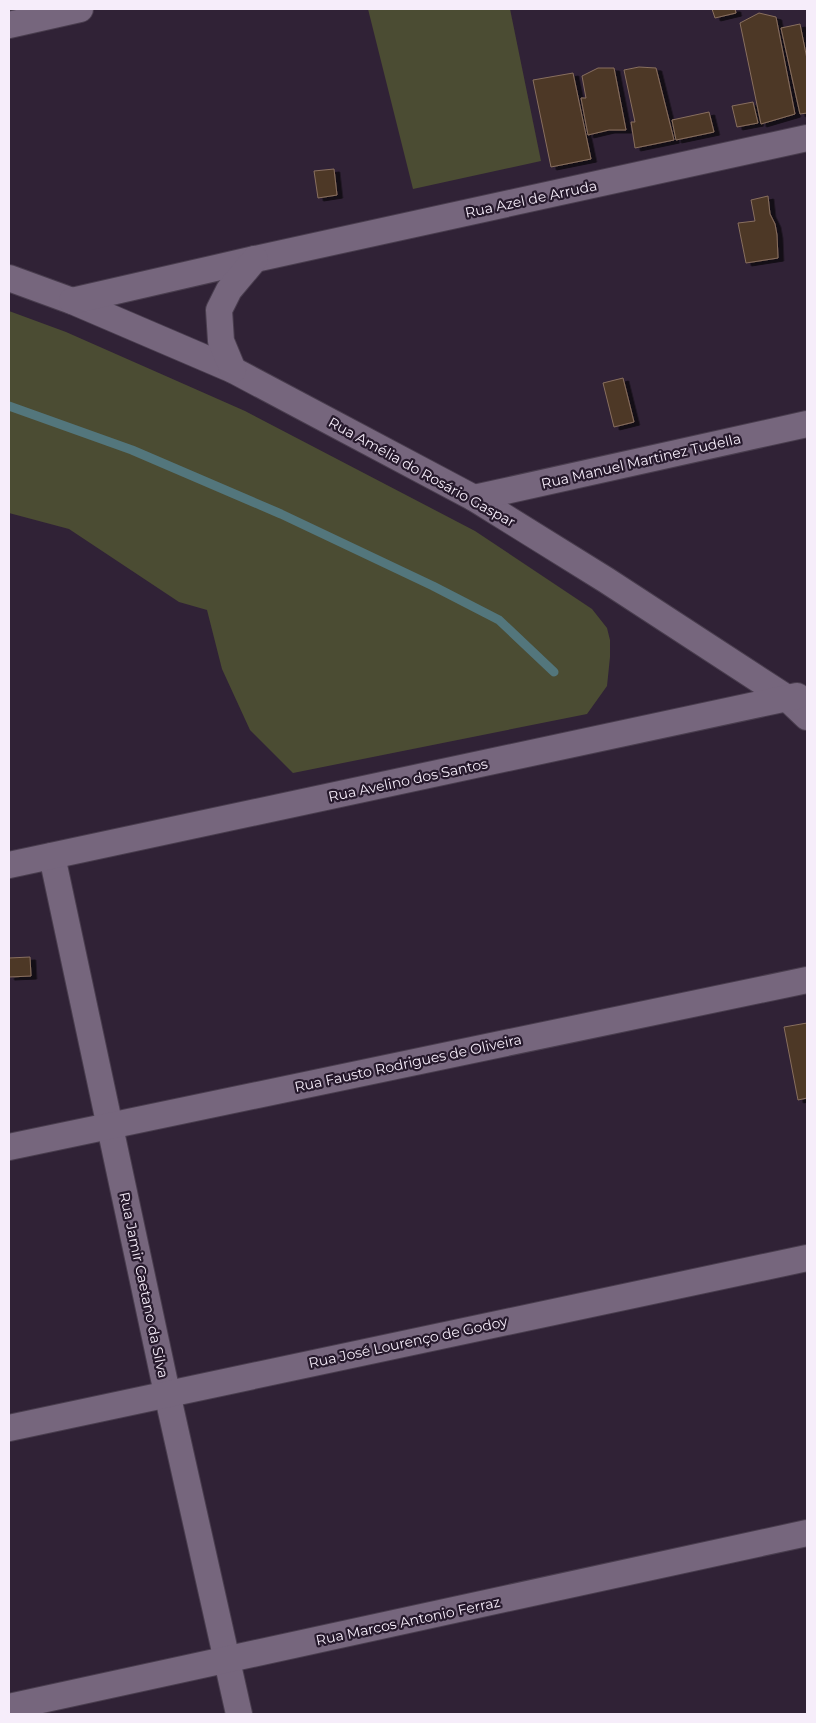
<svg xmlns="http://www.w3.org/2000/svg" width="816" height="1723" viewBox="0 0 816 1723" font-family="Montserrat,sans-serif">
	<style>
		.green { fill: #4b4c33 }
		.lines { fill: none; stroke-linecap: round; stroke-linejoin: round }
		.stream { stroke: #53767c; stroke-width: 9 }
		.building { fill: #4d3727; stroke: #886f5e; filter: url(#shadow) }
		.minor-casing { stroke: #493d4e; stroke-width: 28 }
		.minor { stroke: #76667d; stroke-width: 26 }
		.labels { text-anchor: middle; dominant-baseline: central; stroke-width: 4.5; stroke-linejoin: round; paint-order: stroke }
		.street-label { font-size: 14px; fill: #f6edfa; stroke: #26192c }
	</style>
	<defs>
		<filter id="shadow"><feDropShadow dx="5.5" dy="3" stdDeviation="0" flood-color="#0009"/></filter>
	</defs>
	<rect width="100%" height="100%" fill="#302236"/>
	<!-- green -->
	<g class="green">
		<polygon points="368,9 510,9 541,161 413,189"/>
		<polygon points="9,311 66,332 245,411 475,531 592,609 607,628 610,640 610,657 607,686 587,714 293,773 250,730 222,669 207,610 179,602 69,529 9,513"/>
	</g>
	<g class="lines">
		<!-- stream -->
		<polyline class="stream" points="9,406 132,450 281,514 433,586 499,620 554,672"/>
	</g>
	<!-- building -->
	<g class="building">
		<polygon points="712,9 735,9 736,13 715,18"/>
		<polygon points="759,13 776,17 795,114 761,124 740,23"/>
		<polygon points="800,24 807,59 807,113 800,114 781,28"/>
		<polygon points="639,67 656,68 674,140 635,148 631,122 635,122 624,70"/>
		<polygon points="598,68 614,68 626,130 609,130 588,135 581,98 586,98 582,76"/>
		<polygon points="573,73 591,159 551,167 533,80"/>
		<polygon points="753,102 758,123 737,127 732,106"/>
		<polygon points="709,112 714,132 676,140 672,120"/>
		<polygon points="334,169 337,195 318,198 314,171"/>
		<polygon points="768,196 770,214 775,224 777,235 778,258 746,263 738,223 755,221 751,200"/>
		<polygon points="623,378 634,422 614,427 603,383"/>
		<polygon points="30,957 31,976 9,977 9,958"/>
		<polygon points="807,1023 807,1098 798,1100 784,1027"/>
	</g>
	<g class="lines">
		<!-- minor casing -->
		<g class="minor-casing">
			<g id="minor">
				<polyline points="9,25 80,9"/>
				<polyline points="9,278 72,301 233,370 474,498 606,580 787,698 807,717"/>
				<polyline points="72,301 255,259 807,138"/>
				<polyline points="233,370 221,341 219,310 229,290 255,259"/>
				<polyline points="474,498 807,424"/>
				<polyline points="52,856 167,1393 239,1714"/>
				<polyline points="9,865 797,696"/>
				<polyline points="9,1147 807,980"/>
				<polyline points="9,1428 807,1258"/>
				<polyline points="9,1707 807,1533"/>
			</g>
		</g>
		<!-- minor -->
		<use href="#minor" class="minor"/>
	</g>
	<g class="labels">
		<!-- street labels -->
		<g class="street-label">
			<text transform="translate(531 199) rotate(-12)">Rua Azel de Arruda</text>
			<text transform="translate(641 461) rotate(-13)">Rua Manuel Martinez Tudella</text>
			<text transform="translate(422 472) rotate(29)">Rua Amélia do Rosário Gaspar</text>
			<text transform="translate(408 780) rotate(-12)">Rua Avelino dos Santos</text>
			<text transform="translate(408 1063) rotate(-12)">Rua Fausto Rodrigues de Oliveira</text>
			<text transform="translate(144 1285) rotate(78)">Rua Jamir Caetano da Silva</text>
			<text transform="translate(408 1342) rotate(-12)">Rua José Lourenço de Godoy</text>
			<text transform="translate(408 1621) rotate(-12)">Rua Marcos Antonio Ferraz</text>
		</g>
	</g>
	<!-- border -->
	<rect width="816" height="1723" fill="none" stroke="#f6edfa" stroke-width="20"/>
</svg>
